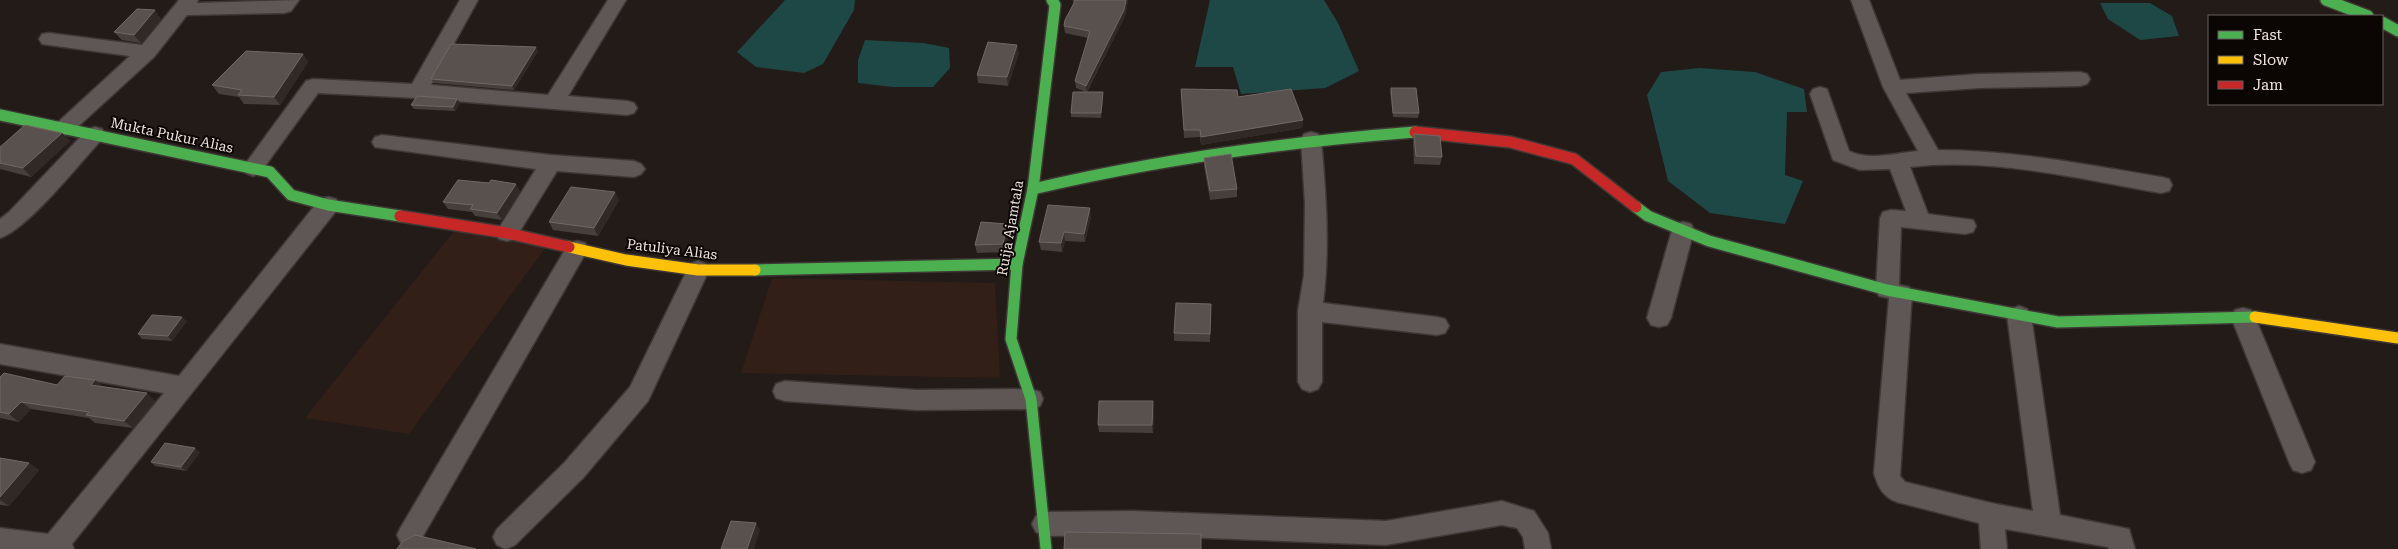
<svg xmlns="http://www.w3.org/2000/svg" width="2398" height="549" viewBox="0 0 2398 549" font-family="'Roboto Serif',serif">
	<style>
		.built { fill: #321f17 }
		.water { fill: #1e4846 }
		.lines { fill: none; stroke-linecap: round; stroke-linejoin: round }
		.street-casing { stroke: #3e3835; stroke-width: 3 }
		.fast-casing { stroke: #3e3835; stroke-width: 14 }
		.slow-casing { stroke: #3e3835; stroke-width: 14 }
		.jam-casing { stroke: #3e3835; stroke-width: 14 }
		.street { fill: #5e5756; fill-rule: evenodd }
		.fast { stroke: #4caf50; stroke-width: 11 }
		.slow { stroke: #ffc107; stroke-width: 11 }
		.jam { stroke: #c62828; stroke-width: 11 }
		.wall { fill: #473f3c }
		.shaded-wall { fill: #302926 }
		.building { fill: #59514e; stroke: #706864 }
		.labels { text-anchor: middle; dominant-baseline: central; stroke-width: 4; stroke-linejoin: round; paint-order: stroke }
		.street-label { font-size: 14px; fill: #eee3df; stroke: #0b0604 }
	</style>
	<rect width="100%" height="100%" fill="#221b18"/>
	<!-- built -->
	<g class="built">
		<polygon points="454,231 546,247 409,434 305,418"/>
		<polygon points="772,278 995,283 1000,378 741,373"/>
	</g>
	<!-- water -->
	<g class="water">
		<polygon points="785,0 855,0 854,10 823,64 804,73 756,67 737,52"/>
		<polygon points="1210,0 1324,0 1338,23 1359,71 1325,88 1241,94 1233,67 1195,67"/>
		<polygon points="2100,3 2150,3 2172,16 2179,36 2140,40 2108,19"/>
		<polygon points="865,40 924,43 949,48 950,68 933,87 893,87 858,83 858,60"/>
		<polygon points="1700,68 1755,72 1804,89 1807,112 1787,112 1785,175 1803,181 1785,224 1710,213 1668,181 1647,95 1661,72"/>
	</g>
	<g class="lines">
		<!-- street casing -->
		<g class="street-casing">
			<g id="street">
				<polygon points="179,0 198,0 197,3 299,0 291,11 284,13 187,15 154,57 71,133 64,135 57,133 54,128 57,123 130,56 49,45 42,44 39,39 42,34 49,33 142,45"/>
				<polygon points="460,0 478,0 431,85 548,95 608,0 626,0 568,96 627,101 634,103 637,108 634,113 627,115 418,98 318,93 260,173 253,176 246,173 242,168 246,163 306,81 313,79 412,84"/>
				<path d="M1851,0H1869L1900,80L1979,74L2080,72L2087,74L2090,79L2087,84L2080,86L1979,88L1906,93L1938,150C2013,150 2087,165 2161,177L2169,179L2172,185L2169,191L2161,193C2079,179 1993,157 1910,167L1928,214L1973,220L1976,226L1973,232L1965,234L1901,227L1899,285L1909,287L1912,293L1900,476L1905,482L1991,503L2033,511L2007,315L2011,309L2019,306L2027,309L2031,315L2060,515L2129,529L2135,549H2109L2108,547L2005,529L2007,549H1981L1979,523L1897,502C1883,497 1878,487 1874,473L1889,298L1879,296L1876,290L1880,218L1883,212L1891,210L1906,211L1890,169L1860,170L1833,160L1810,94L1813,89L1820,87L1827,89L1849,151C1869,161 1897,153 1918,151L1883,87Z"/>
				<path d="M95,127L102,129L105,134L102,139C80,163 28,229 0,238V219L9,212L88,129Z"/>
				<path d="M1311,132L1318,134L1321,139C1326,194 1330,248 1323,303L1437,317L1445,319L1449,326L1445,333L1437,335L1322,322V382L1318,389L1310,392L1302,389L1298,382V311L1304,275L1305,204L1301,139L1304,134Z"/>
				<polygon points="382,135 551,155 634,161 641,164 645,169 641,174 634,177 557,171 515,239 507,241 499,239 496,233 536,169 375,147 372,142 375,137"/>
				<polygon points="328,197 336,199 339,205 336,211 72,544 74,549 0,549 0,528 48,534 164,393 0,364 0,344 179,376 320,199"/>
				<polygon points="1683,222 1691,224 1694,230 1671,318 1667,325 1659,327 1651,325 1647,318 1672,230 1675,224"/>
				<polygon points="577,241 585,243 588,249 419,543 410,547 401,543 397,535 401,527 569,243"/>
				<polygon points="698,261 706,264 709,270 648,401 583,478 515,545 506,549 497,545 493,537 497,529 565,462 630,387 690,264"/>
				<polygon points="2243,308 2251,310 2255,317 2315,462 2311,470 2302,473 2293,470 2289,462 2231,317 2235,310"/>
				<polygon points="785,381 917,390 1031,389 1040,392 1043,399 1040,406 1031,409 917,410 785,401 776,398 773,391 776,384"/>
				<polygon points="1502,501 1534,511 1548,533 1551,549 1525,549 1523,537 1517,528 1502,525 1386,545 1133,535 1045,536 1036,532 1032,524 1036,516 1045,512 1133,511 1386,521"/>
			</g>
		</g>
		<!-- fast casing -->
		<g class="fast-casing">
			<g id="fast">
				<polyline points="2326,0 2368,16"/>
				<polyline points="2382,22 2398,31"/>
				<polyline points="0,115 270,172 291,195 328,205 400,216"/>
				<path d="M1033,189C1159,159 1286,142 1415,132"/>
				<polyline points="1636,207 1648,216 1709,241 1887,290 2058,322 2255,317"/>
				<polyline points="755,270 1017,264"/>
				<polyline points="1046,549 1031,399 1011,339 1017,264 1033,189 1055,5 1052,0"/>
			</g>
		</g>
		<!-- slow casing -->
		<g class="slow-casing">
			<g id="slow">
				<polyline points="569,247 626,260 698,270 755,270"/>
				<polyline points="2255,317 2398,338"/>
			</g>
		</g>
		<!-- jam casing -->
		<g class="jam-casing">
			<g id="jam">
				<polyline points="1415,132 1510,142 1574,159 1636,207"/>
				<polyline points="400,216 507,233 569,247"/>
			</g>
		</g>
		<!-- street -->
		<use href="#street" class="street"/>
		<!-- fast -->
		<use href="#fast" class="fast"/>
		<!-- slow -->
		<use href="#slow" class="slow"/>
		<!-- jam -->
		<use href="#jam" class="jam"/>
	</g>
	<!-- wall -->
	<g class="wall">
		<polygon points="1074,0 1128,0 1125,16 1087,92 1103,97 1101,118 1071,117 1071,113 1086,92 1076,88 1075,81 1088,38 1065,33 1064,26 1074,3"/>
		<polygon points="161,19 141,43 122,40 114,32"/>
		<polygon points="538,51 514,90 434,83 431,79"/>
		<polygon points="1019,53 1008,86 978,83 977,75"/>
		<polygon points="303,54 308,62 280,105 244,104 239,97 219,94 212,85"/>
		<polygon points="1391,88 1419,113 1418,118 1393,117 1390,92"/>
		<polygon points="1182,97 1238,97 1303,120 1302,128 1201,145 1200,137 1184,138"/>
		<polygon points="460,103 455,111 414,109 411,105"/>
		<polygon points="62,133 70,141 31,177 0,169 0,147"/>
		<polygon points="1414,134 1442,157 1440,165 1414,164 1413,143"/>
		<polygon points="1204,158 1237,189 1237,197 1210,200 1204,166"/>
		<polygon points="520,191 502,220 475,216 472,212 448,209 443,202"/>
		<polygon points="619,200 598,236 553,230 549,222"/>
		<polygon points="1091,217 1085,242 1065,241 1062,252 1041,250 1039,242"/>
		<polygon points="1009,233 1004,252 977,253 975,245"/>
		<polygon points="1211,304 1210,342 1174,341 1174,333"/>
		<polygon points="187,321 172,341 142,339 138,334"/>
		<polygon points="0,377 57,385 95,380 102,386 155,401 133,428 95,423 89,418 31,409 19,422 0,418"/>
		<polygon points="1154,409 1153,433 1099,432 1098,425"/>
		<polygon points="200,452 186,471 155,466 151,462"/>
		<polygon points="0,458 29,463 39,470 9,506 0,505"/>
	</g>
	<!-- shaded-wall -->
	<g class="shaded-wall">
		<polygon points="1126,0 1128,0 1125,16 1086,92 1086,86"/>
		<polygon points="155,10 161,19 141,43 134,35"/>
		<polygon points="1017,45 1019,53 1008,86 1007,77"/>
		<polygon points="536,47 538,51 514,90 512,86"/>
		<polygon points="303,54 308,62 280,105 274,97"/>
		<polygon points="1103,92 1103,97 1101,118 1101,113"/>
		<polygon points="457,99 460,103 455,111 453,107"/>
		<polygon points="1303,120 1302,128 1201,145 1201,137"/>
		<polygon points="62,133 70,141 31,177 23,168"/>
		<polygon points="516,184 520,191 502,220 497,213"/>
		<polygon points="615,192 619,200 598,236 594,228"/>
		<polygon points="1090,208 1091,217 1085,242 1084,234"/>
		<polygon points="1007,224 1009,233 1004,252 1003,244"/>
		<polygon points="1064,232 1065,241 1062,252 1061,243"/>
		<polygon points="182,317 187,321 172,341 168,336"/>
		<polygon points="95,380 104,388 91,385"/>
		<polygon points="147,393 155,401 133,428 124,421"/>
		<polygon points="1153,401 1154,409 1153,433 1152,425"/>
		<polygon points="21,402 31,409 19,422 9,414"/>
		<polygon points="195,448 200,452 186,471 181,467"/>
		<polygon points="29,463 39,470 9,506 0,500 0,497"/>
		<polygon points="756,523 760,530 754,549 747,549"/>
	</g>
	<!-- building -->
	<g class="building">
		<polygon points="1074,0 1126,0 1124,10 1086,86 1075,81 1090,31 1064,26 1065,20 1074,3"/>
		<polygon points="137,9 155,10 134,35 114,32"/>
		<polygon points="988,42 1017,45 1007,77 977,75"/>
		<polygon points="451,44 536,47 512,86 431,79"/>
		<polygon points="246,51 303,54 274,97 238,95 242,90 212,85"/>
		<polygon points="1391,88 1416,88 1419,113 1393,113"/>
		<polygon points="1181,89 1237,90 1238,97 1291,89 1303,120 1201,137 1200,130 1184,130"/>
		<polygon points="1073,92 1103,92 1101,113 1071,113"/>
		<polygon points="417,96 457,99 453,107 411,105"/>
		<polygon points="25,125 62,133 23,168 0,163 0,147"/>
		<polygon points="1414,134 1440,136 1442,157 1416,156"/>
		<polygon points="1231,154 1237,189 1210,191 1204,158"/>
		<polygon points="458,180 489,183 491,180 516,184 497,213 470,209 473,205 443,202"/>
		<polygon points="571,187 615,192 594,228 549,222"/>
		<polygon points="1048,205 1090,208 1084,234 1064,232 1061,243 1039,242"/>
		<polygon points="981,222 1007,224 1003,244 975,245"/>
		<polygon points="1176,303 1211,304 1210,334 1174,333"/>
		<polygon points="152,315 182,317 168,336 138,334"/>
		<polygon points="4,373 57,385 65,376 95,380 91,385 147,393 124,421 86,415 89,412 21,402 9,414 0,412 0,377"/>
		<polygon points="1099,401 1153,401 1152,425 1098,425"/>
		<polygon points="165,443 195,448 181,467 151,462"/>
		<polygon points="0,458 29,463 0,497"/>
		<polygon points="731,521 756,523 747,549 721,549"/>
		<polygon points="1065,532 1201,534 1201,549 1064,549"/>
		<polygon points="415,535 476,549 397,549 402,542"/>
	</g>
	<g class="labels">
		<!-- street labels -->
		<g class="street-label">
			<text transform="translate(172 135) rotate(12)">Mukta Pukur Alias</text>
			<text transform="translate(1010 228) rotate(-80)">Ruija Ajamtala</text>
			<text transform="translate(672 249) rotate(7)">Patuliya Alias</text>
		</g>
	</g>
	<!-- legend -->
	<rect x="2208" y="15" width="175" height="90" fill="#0b0604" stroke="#665e5c"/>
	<rect x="2218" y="31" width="25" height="8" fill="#4caf50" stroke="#665e5c"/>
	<text x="2253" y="40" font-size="15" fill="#eee3df">Fast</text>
	<rect x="2218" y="56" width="25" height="8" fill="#ffc107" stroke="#665e5c"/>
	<text x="2253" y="65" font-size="15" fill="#eee3df">Slow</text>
	<rect x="2218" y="81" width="25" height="8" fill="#c62828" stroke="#665e5c"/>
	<text x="2253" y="90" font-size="15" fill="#eee3df">Jam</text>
</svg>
